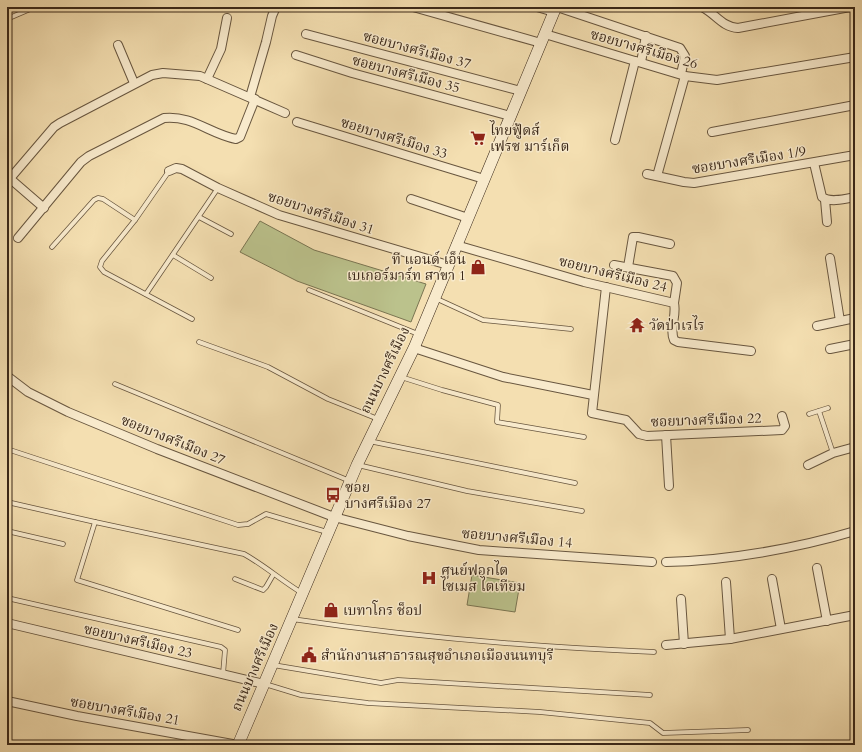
<svg xmlns="http://www.w3.org/2000/svg" width="862" height="752" viewBox="0 0 862 752" font-family="Cardo,'Noto Serif Thai',serif">
	<style>
		.green { fill: #bbc28c; stroke: #7a7552 }
		.lines { fill: none; stroke-linecap: round; stroke-linejoin: round }
		.lane-casing { stroke: #68563f; stroke-width: 5.5 }
		.street-casing { stroke: #68563f; stroke-width: 10 }
		.secondary-casing { stroke: #3a2819; stroke-width: 12 }
		.lane { stroke: #f8eacc; stroke-width: 4 }
		.street { stroke: #f8eacc; stroke-width: 8 }
		.secondary { stroke: #f8eacc; stroke-width: 11 }
		.labels { text-anchor: middle; dominant-baseline: central; stroke-width: 3; stroke-linejoin: round; paint-order: stroke }
		.street-label { font-size: 14px; fill: #3a2819; stroke: #f8eacc }
		.poi-label { font-size: 14px; fill: #3a2819; stroke: #f8eacc; text-anchor: start }
	</style>
	<rect width="100%" height="100%" fill="#f4dfb1"/>
	<filter id="stains"><feTurbulence type="fractalNoise" baseFrequency=".005" numOctaves="4"/><feColorMatrix values="0 0 0 0 .2 0 0 0 0 .09 0 0 0 0 .02 0 0 0 .5 -.17"/></filter>
	<radialGradient id="worn" r=".72"><stop offset=".6" stop-color="#630" stop-opacity="0"/><stop offset="1" stop-color="#630" stop-opacity=".3"/></radialGradient>
	<!-- green -->
	<g class="green">
		<polygon points="260,221 314,250 426,284 411,322 297,281 240,252"/>
		<polygon points="472,575 520,583 515,612 467,605"/>
	</g>
	<g class="lines">
		<!-- lane casing -->
		<g class="lane-casing">
			<g id="lane">
				<polyline points="7,19 35,7"/>
				<polyline points="169,171 135,220 102,261 100,267 104,272 192,319"/>
				<polyline points="199,217 231,234"/>
				<polyline points="52,247 94,200 98,198 103,199 135,220"/>
				<polyline points="173,255 211,278"/>
				<polyline points="309,290 418,334"/>
				<polyline points="146,294 218,188"/>
				<polyline points="435,298 483,320 571,329"/>
				<polyline points="199,342 268,367 328,399 378,419"/>
				<polyline points="401,377 442,390 498,405 497,422 584,437"/>
				<polyline points="115,384 350,481"/>
				<polyline points="819,411 833,453"/>
				<polyline points="809,414 828,408"/>
				<polyline points="369,441 575,483"/>
				<polyline points="7,449 238,525 248,524 266,514 327,532"/>
				<polyline points="358,465 467,491 582,511"/>
				<polyline points="7,502 95,522"/>
				<polyline points="7,531 63,544"/>
				<polyline points="235,579 263,590 266,587 273,575"/>
				<polyline points="7,598 221,647 225,650 223,674"/>
				<path d="M292,619C412,637 533,647 654,652"/>
				<path d="M238,630L77,580L95,522L244,554C264,565 282,581 302,593"/>
				<polyline points="273,665 381,683 398,680 650,695"/>
				<polyline points="265,684 301,695 368,703 540,712 650,723 663,733 748,730"/>
				<polyline points="240,741 250,745"/>
			</g>
		</g>
		<!-- street casing -->
		<g class="street-casing">
			<g id="street">
				<polyline points="413,7 541,43"/>
				<polyline points="537,7 554,12"/>
				<polyline points="557,7 680,48 685,56 681,74"/>
				<path d="M702,7C716,14 722,27 738,28L850,7"/>
				<polyline points="306,34 521,91"/>
				<polyline points="545,34 685,76 717,80 855,57"/>
				<polyline points="118,45 134,83"/>
				<polyline points="296,55 352,73 510,116"/>
				<polyline points="641,62 646,36"/>
				<polyline points="207,79 221,49 227,18"/>
				<polyline points="250,97 266,42 272,16 276,7"/>
				<polyline points="297,122 484,179"/>
				<polyline points="712,132 855,105"/>
				<polyline points="615,140 635,61"/>
				<path d="M814,163L822,197C830,203 845,199 855,197"/>
				<polyline points="169,171 176,168 182,169 218,188 279,215 448,265"/>
				<polyline points="647,174 684,182 694,183 855,155"/>
				<polyline points="7,176 44,208"/>
				<polyline points="657,176 685,76"/>
				<polyline points="7,182 54,127 60,123 152,75 163,73 200,76 285,113"/>
				<polyline points="411,199 468,218"/>
				<polyline points="825,200 827,222"/>
				<path d="M18,238L81,162L89,156L164,118C192,115 210,134 236,139L240,137L255,99"/>
				<path d="M456,245L584,282L674,303C677,316 669,328 674,340L678,342L751,351"/>
				<polyline points="830,258 840,321"/>
				<polyline points="614,265 673,276 677,283 674,303"/>
				<polyline points="628,267 633,237 638,237 670,244"/>
				<polyline points="606,287 592,413 626,420 639,434 647,436 782,430 785,426 782,416"/>
				<polyline points="817,326 855,318"/>
				<polyline points="414,348 503,377 593,395"/>
				<polyline points="830,349 855,344"/>
				<polyline points="7,376 28,392 68,412 157,449 334,517 408,536 479,550 652,562"/>
				<polyline points="666,435 669,486"/>
				<polyline points="808,465 833,453 855,447"/>
				<path d="M666,562C726,561 798,548 855,531"/>
				<polyline points="817,568 827,621"/>
				<polyline points="772,579 781,629"/>
				<polyline points="726,582 730,639"/>
				<polyline points="681,599 684,644"/>
				<polyline points="7,623 264,684"/>
				<polyline points="666,645 730,639 855,615"/>
				<polyline points="7,701 77,716 238,745"/>
			</g>
		</g>
		<!-- secondary casing -->
		<g class="secondary-casing">
			<polyline id="secondary" points="238,745 357,465 414,348 556,7"/>
		</g>
		<!-- lane -->
		<use href="#lane" class="lane"/>
		<!-- street -->
		<use href="#street" class="street"/>
		<!-- secondary -->
		<use href="#secondary" class="secondary"/>
	</g>
	<!-- icons -->
	<defs>
		<g id="supermarket-bare" transform="scale(1.2)"><path d="M-6-5.5h2.5l.6 2H6L4.5 2H-2.5L-4.4-4H-6ZM-1.5 3.2a1.3 1.3 0 1 0 .1 0ZM3 3.2a1.3 1.3 0 1 0 .1 0Z" fill="#8f2418" stroke="#f8eacc" stroke-width="2.5" paint-order="stroke"/></g>
		<g id="shop-bare" transform="scale(1.2)"><path d="M-5-2.5h2.3a2.7 3.5 0 0 1 5.4 0H5L5.5 6h-11ZM-1.5-2.5h3a1.5 2.3 0 0 0-3 0Z" fill="#8f2418" stroke="#f8eacc" stroke-width="2.5" paint-order="stroke"/></g>
		<g id="temple-bare" transform="scale(1.2)"><path d="M0-6L5-2H3V0L6.5 2.5H4V6H1.5V3h-3V6H-4V2.5H-6.5L-3 0V-2H-5Z" fill="#8f2418" stroke="#f8eacc" stroke-width="2.5" paint-order="stroke"/></g>
		<g id="bus-bare" transform="scale(1.2)"><path d="M-5-6H5V4H4V6H2V4H-2V6H-4V4H-5ZM-3.5-4V0h7V-4ZM-3.5 1.2v1.5H-2V1.2ZM2 1.2v1.5H3.5V1.2Z" fill="#8f2418" stroke="#f8eacc" stroke-width="2.5" paint-order="stroke"/></g>
		<g id="hospital-bare" transform="scale(1.2)"><path d="M-5-5h3v3.5h4V-5h3V5h-3V1.5h-4V5h-3Z" fill="#8f2418" stroke="#f8eacc" stroke-width="2.5" paint-order="stroke"/></g>
		<g id="civic-bare" transform="scale(1.2)"><path d="M-.6-6.5H3V-4.5H.6V-3L4-1V1h2V6H-6V1h2V-1L-.6-3ZM-1.2 2.5V6h2.4V2.5Z" fill="#8f2418" stroke="#f8eacc" stroke-width="2.5" paint-order="stroke"/></g>
	</defs>
	<g fill-rule="evenodd">
		<use href="#supermarket-bare" x="478" y="138"/>
		<use href="#shop-bare" x="478" y="267"/>
		<use href="#temple-bare" x="637" y="325"/>
		<use href="#bus-bare" x="333" y="495"/>
		<use href="#hospital-bare" x="429" y="578"/>
		<use href="#shop-bare" x="331" y="610"/>
		<use href="#civic-bare" x="309" y="655"/>
	</g>
	<g class="labels">
		<!-- street labels -->
		<g class="street-label">
			<text transform="translate(644 49) rotate(16)">ซอยบางศรีเมือง 26</text>
			<text transform="translate(417 50) rotate(15)">ซอยบางศรีเมือง 37</text>
			<text transform="translate(406 74) rotate(15)">ซอยบางศรีเมือง 35</text>
			<text transform="translate(394 138) rotate(17)">ซอยบางศรีเมือง 33</text>
			<text transform="translate(749 160) rotate(-9)">ซอยบางศรีเมือง 1/9</text>
			<text transform="translate(321 213) rotate(18)">ซอยบางศรีเมือง 31</text>
			<text transform="translate(613 274) rotate(14)">ซอยบางศรีเมือง 24</text>
			<text transform="translate(385 370) rotate(-64)">ถนนบางศรีเมือง</text>
			<text transform="translate(706 420) rotate(-2)">ซอยบางศรีเมือง 22</text>
			<text transform="translate(173 440) rotate(22)">ซอยบางศรีเมือง 27</text>
			<text transform="translate(517 538) rotate(5)">ซอยบางศรีเมือง 14</text>
			<text transform="translate(138 641) rotate(13)">ซอยบางศรีเมือง 23</text>
			<text transform="translate(255 667) rotate(-66)">ถนนบางศรีเมือง</text>
			<text transform="translate(125 711) rotate(10)">ซอยบางศรีเมือง 21</text>
		</g>
		<!-- poi labels -->
		<g class="poi-label">
			<text x="490" y="130">ไทยฟู้ดส์<tspan x="490" dy="16">เฟรซ มาร์เก็ต</tspan></text>
			<text x="466" y="259" text-anchor="end">ที แอนด์ เอ็น<tspan x="466" dy="16">เบเกอร์มาร์ท สาขา 1</tspan></text>
			<text x="649" y="325">วัดป่าเรไร</text>
			<text x="345" y="487">ซอย<tspan x="345" dy="16">บางศรีเมือง 27</tspan></text>
			<text x="441" y="570">ศูนย์ฟอกไต<tspan x="441" dy="16">ไซเมส ไตเทียม</tspan></text>
			<text x="343" y="610">เบทาโกร ช็อป</text>
			<text x="321" y="655">สำนักงานสาธารณสุขอำเภอเมืองนนทบุรี</text>
		</g>
	</g>
	<!-- margin -->
	<rect width="862" height="752" fill="none" stroke="#f4dfb1" stroke-width="24"/>
	<rect x="8" y="8" width="846" height="736" fill="none" stroke="#3a2819" stroke-width="2"/>
	<rect x="12" y="12" width="838" height="728" fill="none" stroke="#3a2819"/>
	<rect width="100%" height="100%" filter="url(#stains)"/>
	<rect width="100%" height="100%" fill="url(#worn)"/>
</svg>
